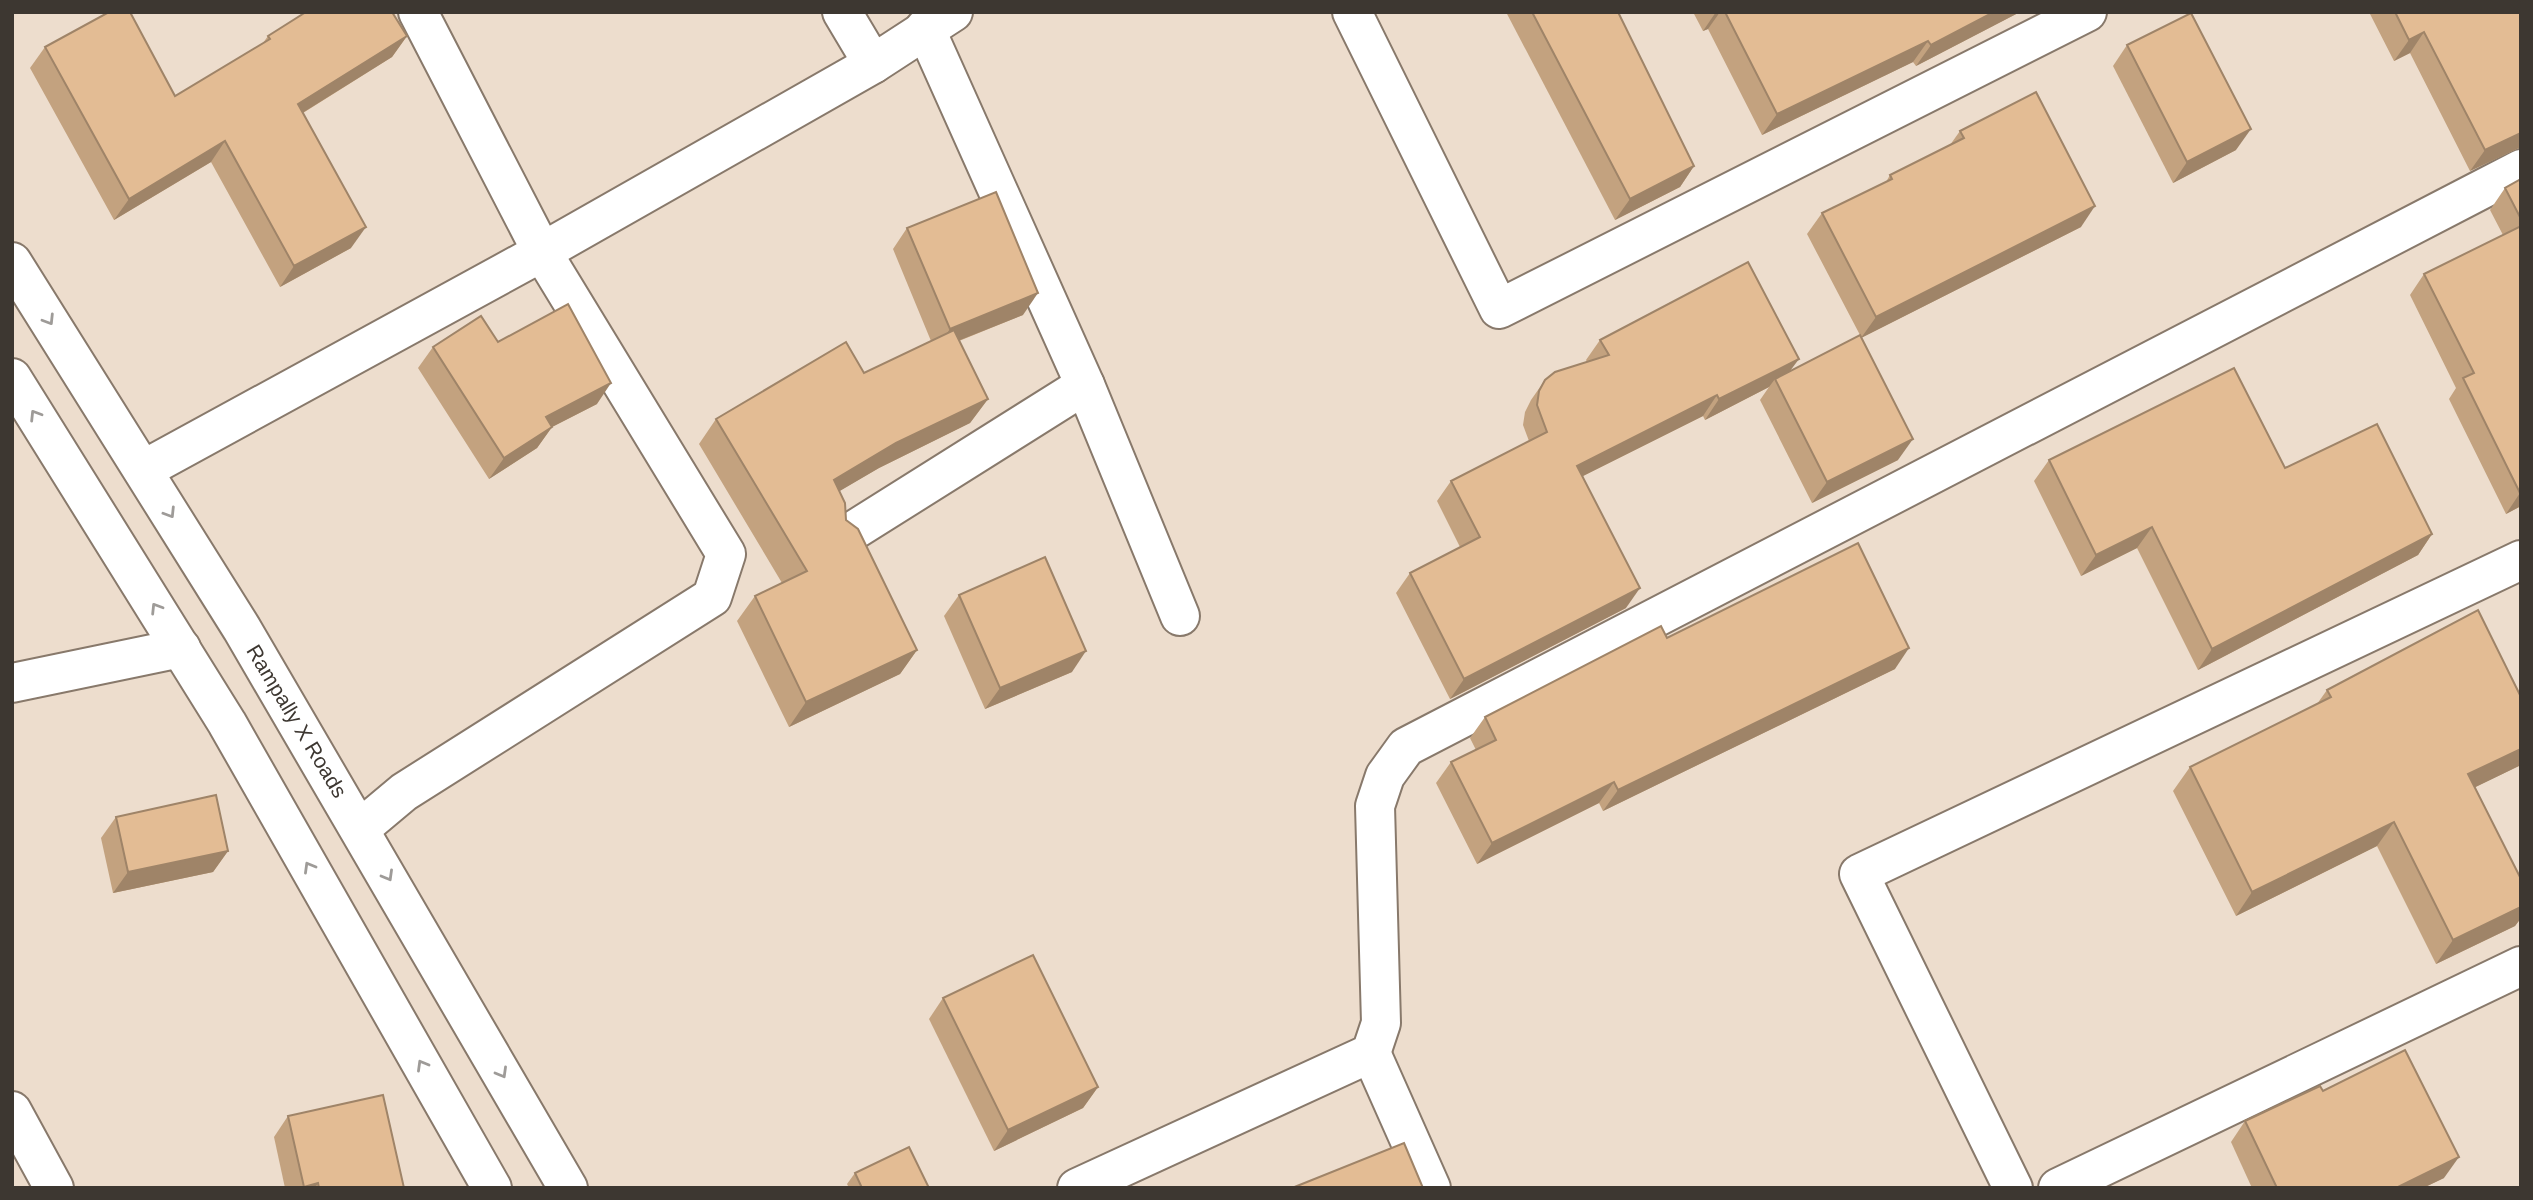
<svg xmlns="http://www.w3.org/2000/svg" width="2533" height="1200" viewBox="0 0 2533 1200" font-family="Arial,sans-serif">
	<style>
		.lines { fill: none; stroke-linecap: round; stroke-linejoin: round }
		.street-casing { stroke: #88796b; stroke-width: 42 }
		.secondary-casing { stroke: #88796b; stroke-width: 42 }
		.street { stroke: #fff; stroke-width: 38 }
		.secondary { stroke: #fff; stroke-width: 38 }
		.wall { fill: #c3a27f }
		.shaded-wall { fill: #9f8468 }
		.building { fill: #e3bc94; stroke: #9f8468; stroke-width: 2 }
		.oneway { stroke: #9e9b98 }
		.labels { text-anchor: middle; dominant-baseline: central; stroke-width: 7; stroke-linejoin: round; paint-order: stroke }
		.street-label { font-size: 21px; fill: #3d3731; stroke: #fff }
	</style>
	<rect width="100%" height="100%" fill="#edddcd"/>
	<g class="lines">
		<!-- street casing -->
		<g class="street-casing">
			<g id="street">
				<polyline points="842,12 873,64"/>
				<polyline points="1352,12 1499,309 2087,12"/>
				<polyline points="925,28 1085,385 1180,616"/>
				<polyline points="143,470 542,252 873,64 953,12"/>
				<polyline points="848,534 1085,385"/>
				<polyline points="12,683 181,648"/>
				<polyline points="361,828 404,792 712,597 726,554 542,252 418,12"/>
				<polyline points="1371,1053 1431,1188"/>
				<polyline points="12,1111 54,1188"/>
				<polyline points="1077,1188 1371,1053 1381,1023 1375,806 1385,776 1406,747 2521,169"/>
				<polyline points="2013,1188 1859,874 2521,560"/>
				<polyline points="2058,1188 2521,966"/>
			</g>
		</g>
		<!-- secondary casing -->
		<g class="secondary-casing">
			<g id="secondary">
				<polyline points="12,262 242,629 568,1188"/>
				<polyline points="12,378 227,723 492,1188"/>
			</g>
		</g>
		<!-- street -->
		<use href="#street" class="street"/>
		<!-- secondary -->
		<use href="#secondary" class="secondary"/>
	</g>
	<!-- wall -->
	<g class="wall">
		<polygon points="1506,12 1618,12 1694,166 1680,187 1615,220"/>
		<polygon points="1693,12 2020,12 1916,66 1913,62 1762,135 1708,29 1703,31"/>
		<polygon points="2369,12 2521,12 2521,147 2470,171 2410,53 2394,61"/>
		<polygon points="268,36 407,36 392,57 303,113 351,248 280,287 211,162 114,220 30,68 45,47 175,96 263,43"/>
		<polygon points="2127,45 2236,150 2173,183 2113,66"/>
		<polygon points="1960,131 2081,227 1861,338 1898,460 1812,503 1760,400 1769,387 1705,420 1703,416 1583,476 1626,608 1450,699 1396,593 1410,573 1460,547 1437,501 1451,481 1529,441 1523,425 1525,412 1531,400 1545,380 1587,362 1586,360 1600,340 1790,371 1860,335 1807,234 1822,213 1886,182 1890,175 1950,145"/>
		<polygon points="2521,179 2521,506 2506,514 2449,399 2456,388 2410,295 2424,274 2503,235 2490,210 2505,188"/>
		<polygon points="907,228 1023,315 959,341 988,399 970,423 879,468 839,491 846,520 917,650 900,674 789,727 737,621 755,596 782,583 699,444 716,419 864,373 931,341 893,249"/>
		<polygon points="498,342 597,404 552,427 537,448 489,479 418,368 433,347"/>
		<polygon points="2049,460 2285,468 2432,534 2418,555 2198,670 2137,548 2081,576 2034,481"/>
		<polygon points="959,595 1072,672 985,709 944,616"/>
		<polygon points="1667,638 1895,669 1603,811 1599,803 1477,864 1436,783 1451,762 1476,750 1470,738 1485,717"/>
		<polygon points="2327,690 2521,697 2521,765 2475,787 2521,879 2521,918 2515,926 2436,964 2377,846 2236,916 2173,791 2190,767 2317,704"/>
		<polygon points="116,817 228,851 213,872 113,893 101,838"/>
		<polygon points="943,998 1098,1087 1083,1108 994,1151 929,1019"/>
		<polygon points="2323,1091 2444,1178 2423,1188 2252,1188 2231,1142 2245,1121"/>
		<polygon points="288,1116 404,1188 285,1188 274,1137"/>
		<polygon points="855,1173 929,1188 849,1188 847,1184"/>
	</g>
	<!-- shaded-wall -->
	<g class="shaded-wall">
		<polygon points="1716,12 1720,12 1708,29 1703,31"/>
		<polygon points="1994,12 2020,12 1916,66 1931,45"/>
		<polygon points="2424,32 2410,53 2394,61 2409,40"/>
		<polygon points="407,36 392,57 283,125 298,104"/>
		<polygon points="1928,41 1913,62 1762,135 1777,114"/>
		<polygon points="2251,129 2236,150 2173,183 2187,162"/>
		<polygon points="2521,133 2521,147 2470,171 2485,150"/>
		<polygon points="225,141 211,162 114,220 129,199"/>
		<polygon points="1694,166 1680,187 1615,220 1630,199"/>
		<polygon points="2095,206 2081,227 1861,338 1876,317"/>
		<polygon points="366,227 351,248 280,287 294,266"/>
		<polygon points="1038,293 1023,315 935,350 950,329"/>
		<polygon points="1799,359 1784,379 1775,379 1769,387 1705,420 1719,399"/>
		<polygon points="611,383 597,404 552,427 537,448 489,479 504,458 546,417"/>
		<polygon points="1717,395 1703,416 1563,486 1577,466"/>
		<polygon points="988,399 970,423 879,468 816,505 834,480 896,443"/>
		<polygon points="1913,439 1898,460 1812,503 1827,482"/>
		<polygon points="2520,493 2521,506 2506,514"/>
		<polygon points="2152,527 2137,548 2081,576 2096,555"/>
		<polygon points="2432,534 2418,555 2198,670 2212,649"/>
		<polygon points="1640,588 1626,608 1450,699 1464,679"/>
		<polygon points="1909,648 1895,669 1603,811 1618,790"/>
		<polygon points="917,650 900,674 789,727 806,702"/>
		<polygon points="1086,651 1072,672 985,709 1000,688"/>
		<polygon points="2521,749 2521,765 2451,799 2468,774"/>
		<polygon points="1614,782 1599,803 1477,864 1492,843"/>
		<polygon points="2394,822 2377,846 2236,916 2252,892"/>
		<polygon points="228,851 213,872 113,893 128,872"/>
		<polygon points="2521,907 2521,918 2515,926 2436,964 2453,940"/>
		<polygon points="1098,1087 1083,1108 994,1151 1008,1130"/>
		<polygon points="2459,1157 2444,1178 2423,1188 2396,1188"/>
		<polygon points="318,1183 315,1188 303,1188 304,1187"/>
	</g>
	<!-- building -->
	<g class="building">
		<polygon points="109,12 130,12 175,96 270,39 268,36 306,12 392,12 407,36 298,104 366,227 294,266 225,141 129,199 45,47"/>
		<polygon points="1532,12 1618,12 1694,166 1630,199"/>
		<polygon points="1725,12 1994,12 1931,45 1928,41 1777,114"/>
		<polygon points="2395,12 2521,12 2521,133 2485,150 2424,32 2409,40"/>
		<polygon points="2191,13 2251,129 2187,162 2127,45"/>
		<polygon points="2036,92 2095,206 1876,317 1822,213 1892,179 1890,175 1964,138 1960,131"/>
		<polygon points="2521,179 2521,219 2505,188"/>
		<polygon points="996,192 1038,293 950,329 907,228"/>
		<polygon points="2521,226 2521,493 2520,493 2463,378 2474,373 2424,274"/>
		<polygon points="1748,262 1799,359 1719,399 1717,395 1577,466 1640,588 1464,679 1410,573 1480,537 1451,481 1547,432 1537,405 1539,391 1545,380 1555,372 1609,355 1600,340"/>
		<polygon points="568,304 611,383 546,417 552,427 504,458 433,347 481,316 498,342"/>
		<polygon points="954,330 988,399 896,443 834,480 845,503 846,520 858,529 917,650 806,702 755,596 807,571 716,419 846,342 864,373"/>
		<polygon points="1860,335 1913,439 1827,482 1775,379"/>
		<polygon points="2234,368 2285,468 2377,424 2432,534 2212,649 2152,527 2096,555 2049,460"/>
		<polygon points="1858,543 1909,648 1618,790 1614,782 1492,843 1451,762 1496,740 1485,717 1661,626 1667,638"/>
		<polygon points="1045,557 1086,651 1000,688 959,595"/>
		<polygon points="2478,610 2521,697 2521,749 2468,774 2521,879 2521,907 2453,940 2394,822 2252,892 2190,767 2331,697 2327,690"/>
		<polygon points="216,795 228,851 128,872 116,817"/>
		<polygon points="1033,955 1098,1087 1008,1130 943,998"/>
		<polygon points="2405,1050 2459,1157 2396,1188 2277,1188 2245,1121 2320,1086 2323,1091"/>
		<polygon points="383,1095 404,1188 319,1188 318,1183 304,1187 288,1116"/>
		<polygon points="1404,1143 1423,1188 1292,1188"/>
		<polygon points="909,1147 929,1188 862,1188 855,1173"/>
	</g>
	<!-- one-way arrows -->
	<defs><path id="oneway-chevron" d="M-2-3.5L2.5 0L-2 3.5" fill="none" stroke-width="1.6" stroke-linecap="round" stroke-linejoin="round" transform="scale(1.75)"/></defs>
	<g class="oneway">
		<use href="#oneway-chevron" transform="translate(49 320) rotate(58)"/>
		<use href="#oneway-chevron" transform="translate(35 415) rotate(-122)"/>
		<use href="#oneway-chevron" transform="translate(170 513) rotate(58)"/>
		<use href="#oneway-chevron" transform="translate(156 608) rotate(-122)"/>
		<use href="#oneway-chevron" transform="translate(309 867) rotate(-120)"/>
		<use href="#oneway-chevron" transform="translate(388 876) rotate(60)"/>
		<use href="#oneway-chevron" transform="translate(422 1065) rotate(-120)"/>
		<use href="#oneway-chevron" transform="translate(502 1073) rotate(60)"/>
	</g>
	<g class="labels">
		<!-- street labels -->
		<g class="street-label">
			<text transform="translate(297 721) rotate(59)">Rampally X Roads</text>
		</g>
	</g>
	<!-- border -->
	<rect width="2533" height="1200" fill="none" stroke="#3d3731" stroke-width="28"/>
</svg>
